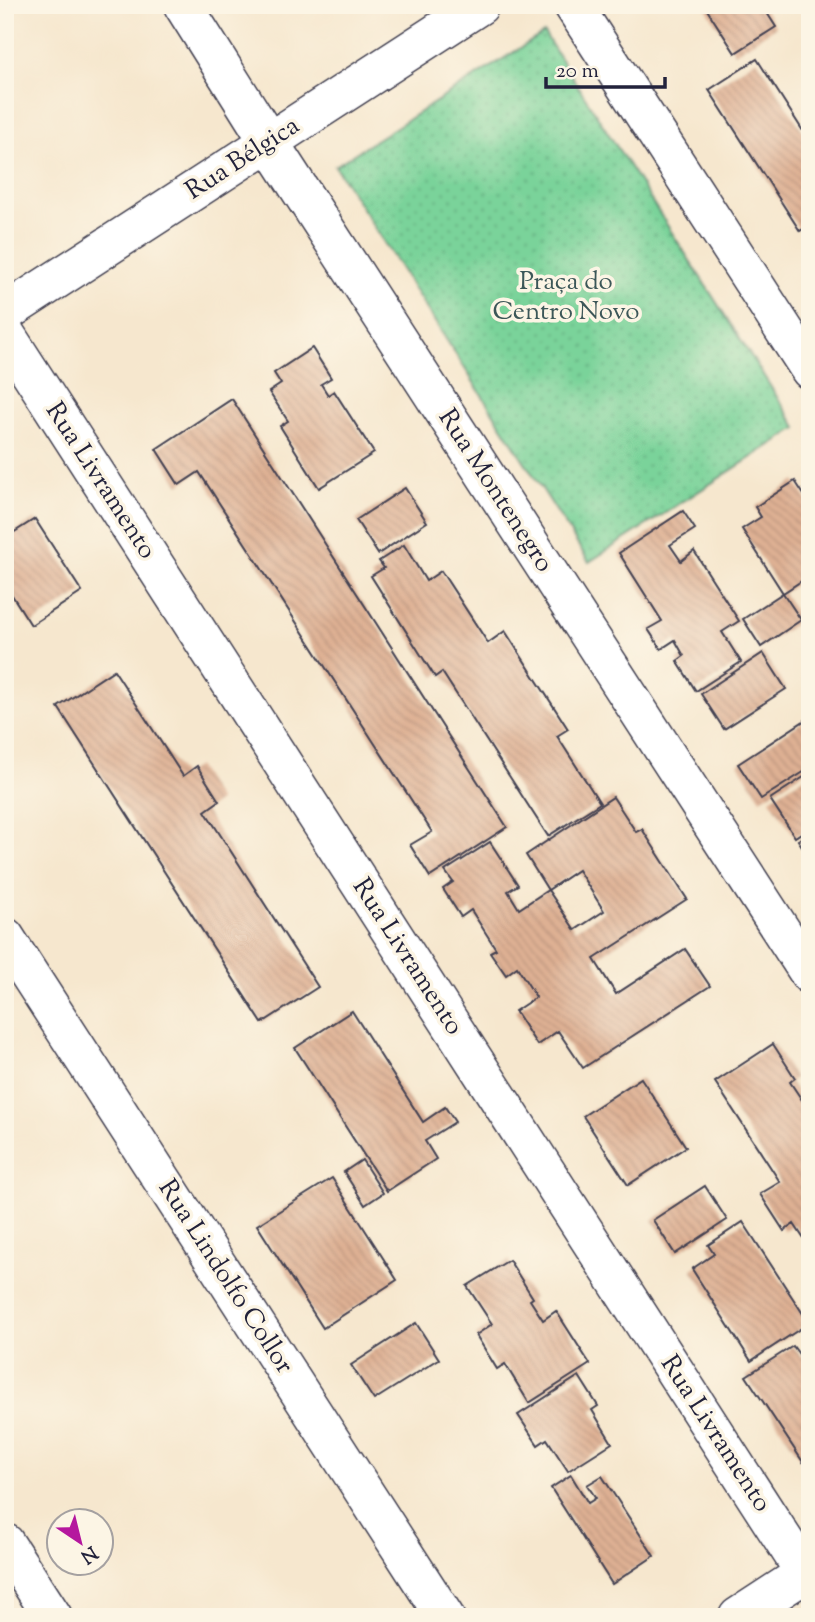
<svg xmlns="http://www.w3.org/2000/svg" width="815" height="1622" viewBox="0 0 815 1622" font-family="'Sorts Mill Goudy',serif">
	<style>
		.park { fill: url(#park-dots); stroke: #4e7a6a; stroke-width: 2 }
		.building { fill: url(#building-back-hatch) }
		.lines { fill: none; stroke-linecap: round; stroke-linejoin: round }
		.minor-casing { stroke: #424051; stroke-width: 41 }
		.secondary-casing { stroke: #424051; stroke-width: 41 }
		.minor { stroke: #fff; stroke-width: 38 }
		.secondary { stroke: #fff; stroke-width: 38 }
		.labels { text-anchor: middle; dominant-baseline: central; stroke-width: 7; stroke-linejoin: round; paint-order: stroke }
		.street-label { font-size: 26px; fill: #22223b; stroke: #fcf5e5 }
		.park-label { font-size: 26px; fill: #3c5758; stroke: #fcf5e5 }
	</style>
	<defs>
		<pattern id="park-dots" width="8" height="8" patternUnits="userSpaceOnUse" patternTransform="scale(1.75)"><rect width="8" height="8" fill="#7ad39a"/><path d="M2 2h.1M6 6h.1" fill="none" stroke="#69b586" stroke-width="1.8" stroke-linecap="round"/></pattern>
		<pattern id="building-back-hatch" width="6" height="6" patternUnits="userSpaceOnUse" patternTransform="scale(1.75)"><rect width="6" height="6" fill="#deb093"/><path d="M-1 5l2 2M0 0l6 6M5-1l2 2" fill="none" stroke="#be9780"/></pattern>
	</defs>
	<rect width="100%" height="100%" fill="#fcf5e5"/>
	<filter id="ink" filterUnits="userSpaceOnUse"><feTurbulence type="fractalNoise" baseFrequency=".0143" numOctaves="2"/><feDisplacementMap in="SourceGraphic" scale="14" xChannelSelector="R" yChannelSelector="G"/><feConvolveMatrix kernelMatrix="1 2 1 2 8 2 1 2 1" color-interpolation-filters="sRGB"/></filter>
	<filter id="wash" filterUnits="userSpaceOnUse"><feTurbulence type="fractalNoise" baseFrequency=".00686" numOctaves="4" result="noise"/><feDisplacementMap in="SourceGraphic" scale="28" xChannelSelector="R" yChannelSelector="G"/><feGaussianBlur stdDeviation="1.57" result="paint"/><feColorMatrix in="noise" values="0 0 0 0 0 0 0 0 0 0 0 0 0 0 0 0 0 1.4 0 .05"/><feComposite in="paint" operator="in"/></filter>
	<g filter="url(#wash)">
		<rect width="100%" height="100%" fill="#f6e7ce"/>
		<!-- park -->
		<polygon class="park" points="544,33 797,428 589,562 335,166"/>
		<g id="blocks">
			<!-- building -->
			<g class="building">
				<polygon points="704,5 762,5 776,27 735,53"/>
				<polygon points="757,59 810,142 810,232 806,227 800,231 709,90"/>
				<polygon points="312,348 331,378 321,384 328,395 334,391 374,453 319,488 280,426 288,421 269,392 281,384 274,373"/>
				<polygon points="232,399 507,827 430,877 410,845 432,832 199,472 179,485 156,449"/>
				<polygon points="795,481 810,504 810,592 803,580 783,593 742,529 761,517 755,507"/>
				<polygon points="405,488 427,522 378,554 356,520"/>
				<polygon points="683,511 695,529 670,545 681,561 694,551 739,621 722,632 741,662 696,691 677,661 684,656 675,640 661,649 648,629 662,621 619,553"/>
				<polygon points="35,519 82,592 31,625 5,584 5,538"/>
				<polygon points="404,545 426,581 441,571 488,643 505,631 568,729 557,736 600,803 548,836 442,672 435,677 371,576 384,568 379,561"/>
				<polygon points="783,593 801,620 761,647 743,619"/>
				<polygon points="763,653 786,689 724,729 701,694"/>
				<polygon points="114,670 183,776 197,766 219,801 205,811 318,987 262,1023 58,707"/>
				<polygon points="807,719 810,724 810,768 761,799 738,764"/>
				<polygon points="810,773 810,827 795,837 770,799"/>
				<polygon points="613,797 636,832 642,829 687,899 594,959 616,994 685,949 710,986 583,1068 558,1031 537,1045 515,1011 536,997 517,967 506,975 490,952 496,949 471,910 461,917 443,889 453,882 445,871 490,842 518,885 508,891 519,909 548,890 575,930 604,911 578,870 548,890 526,855"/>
				<polygon points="810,833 810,858 798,840"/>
				<polygon points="352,1011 423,1122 445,1107 455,1122 425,1141 436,1159 387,1191 295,1048"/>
				<polygon points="773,1044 795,1078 790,1082 810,1112 810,1248 794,1224 784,1231 760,1194 780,1182 715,1082"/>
				<polygon points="641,1078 686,1147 628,1185 583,1116"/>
				<polygon points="362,1160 383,1193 365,1205 344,1172"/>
				<polygon points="332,1178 397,1280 323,1328 257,1225"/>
				<polygon points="705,1186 727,1220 675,1254 653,1220"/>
				<polygon points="743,1222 809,1323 751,1361 692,1269 714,1254 708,1245"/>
				<polygon points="509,1260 533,1298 530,1300 543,1320 556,1311 590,1364 529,1403 505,1364 497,1369 476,1335 492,1324 467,1286"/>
				<polygon points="416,1323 439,1359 374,1400 351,1365"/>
				<polygon points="793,1346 801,1357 810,1351 810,1457 803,1462 746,1376"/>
				<polygon points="579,1376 598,1406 592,1410 612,1443 568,1471 547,1439 538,1445 518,1415"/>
				<polygon points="571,1475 588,1503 596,1498 587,1485 602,1476 654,1556 612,1584 551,1488"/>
			</g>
		</g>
	</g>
	<g filter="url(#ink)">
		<use href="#blocks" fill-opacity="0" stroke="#424051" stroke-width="2"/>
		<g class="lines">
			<!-- minor casing -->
			<g class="minor-casing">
				<g id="minor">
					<polyline points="183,5 269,142 810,975"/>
					<polyline points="573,5 810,370"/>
					<polyline points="5,313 480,5"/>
					<polyline points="5,333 810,1581"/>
					<polyline points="5,937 445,1617"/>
					<polyline points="5,1543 53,1617"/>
				</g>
			</g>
			<!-- secondary casing -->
			<g class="secondary-casing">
				<polyline id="secondary" points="738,1617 810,1570"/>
			</g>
			<!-- minor -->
			<use href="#minor" class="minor"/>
			<!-- secondary -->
			<use href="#secondary" class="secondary"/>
		</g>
	</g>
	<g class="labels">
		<!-- street labels -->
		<g class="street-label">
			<text transform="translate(243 159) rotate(-33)">Rua Bélgica</text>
			<text transform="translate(100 481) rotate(57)">Rua Livramento</text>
			<text transform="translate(495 491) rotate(57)">Rua Montenegro</text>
			<text transform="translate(407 957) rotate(57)">Rua Livramento</text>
			<text transform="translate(225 1277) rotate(57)">Rua Lindolfo Collor</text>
			<text transform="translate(715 1434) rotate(57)">Rua Livramento</text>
		</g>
		<!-- park labels -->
		<g class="park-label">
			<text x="566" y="282">Praça do<tspan x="566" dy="30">Centro Novo</tspan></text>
		</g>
	</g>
	<!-- margin -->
	<rect width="815" height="1622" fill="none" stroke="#fcf5e5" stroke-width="28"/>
	<!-- north arrow -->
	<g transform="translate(80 1542) rotate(145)"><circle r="33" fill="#fcf5e5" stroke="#a5a1a1" stroke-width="2"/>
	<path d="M0-5L12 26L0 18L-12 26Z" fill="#b5179e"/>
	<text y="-10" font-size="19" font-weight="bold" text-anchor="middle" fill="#22223b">N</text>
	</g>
	<!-- scale -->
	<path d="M546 77v10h119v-10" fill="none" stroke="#22223b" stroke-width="3.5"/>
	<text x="556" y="77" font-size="21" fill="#22223b" stroke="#fcf5e5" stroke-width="5" paint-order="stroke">20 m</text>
</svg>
